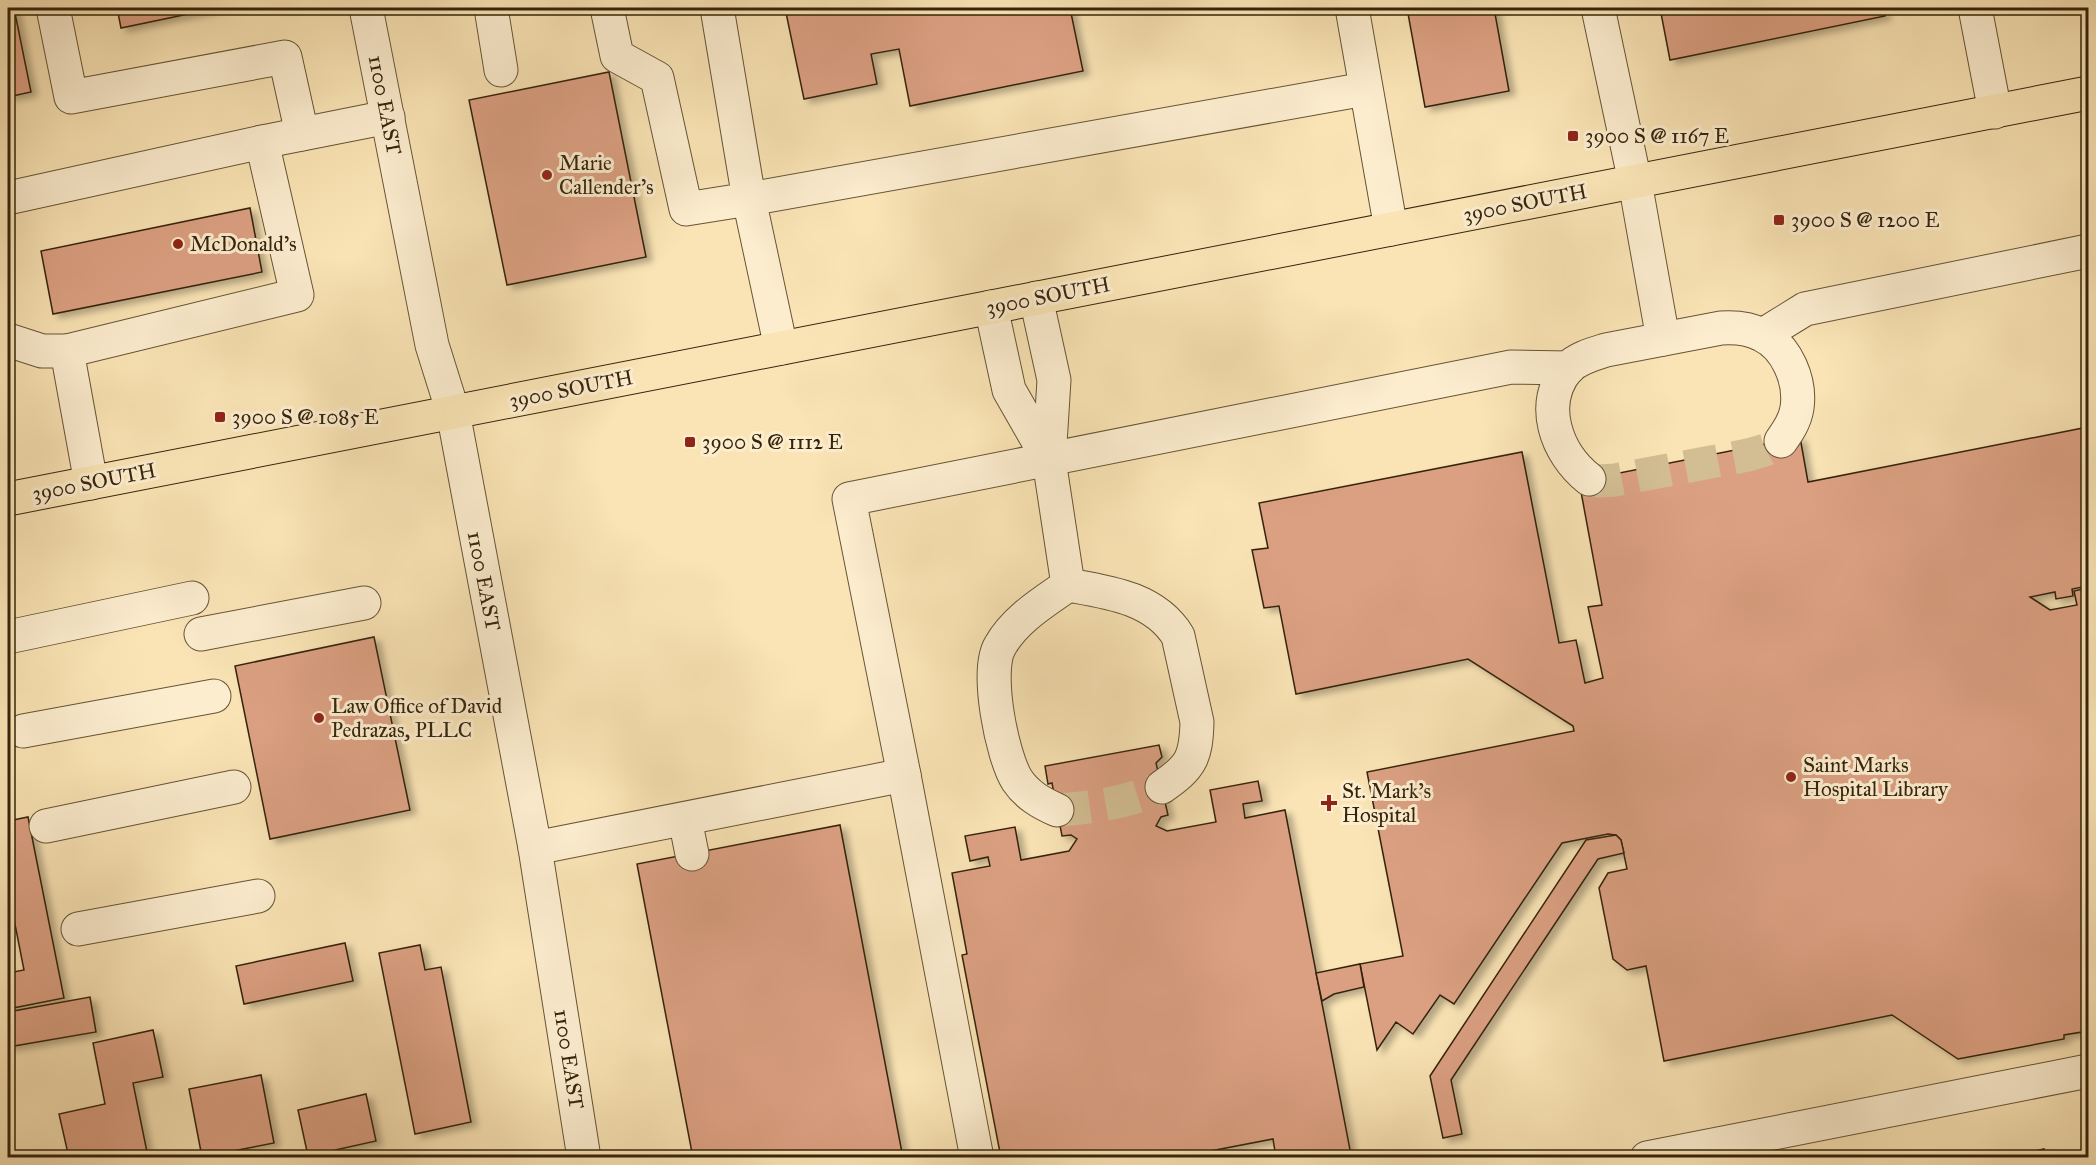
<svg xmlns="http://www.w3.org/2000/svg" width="2096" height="1165" viewBox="0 0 2096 1165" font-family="'IM FELL Great Primer',serif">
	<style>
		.building { fill: #dba082; stroke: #35240c; stroke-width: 1.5; filter: url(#shadow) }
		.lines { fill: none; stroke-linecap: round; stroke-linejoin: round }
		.minor-tunnel { stroke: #d3be93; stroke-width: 33; stroke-dasharray: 33 16; stroke-linecap: butt }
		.minor-casing { stroke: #665436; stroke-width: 35 }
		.major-casing { stroke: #35240c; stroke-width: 35 }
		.minor { stroke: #fcedcf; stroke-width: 33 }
		.major { stroke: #fae4b5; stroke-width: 33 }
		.poi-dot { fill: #8f2418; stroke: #fcedcf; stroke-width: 2 }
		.labels { text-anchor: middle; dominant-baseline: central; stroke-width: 6; stroke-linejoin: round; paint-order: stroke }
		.street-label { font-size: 21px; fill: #35240c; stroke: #fcedcf }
		.poi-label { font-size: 21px; fill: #35240c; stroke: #fcedcf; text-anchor: start }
	</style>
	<defs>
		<filter id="shadow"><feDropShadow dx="6" dy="4" stdDeviation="3" flood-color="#0004"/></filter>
	</defs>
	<rect width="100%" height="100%" fill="#fae4b5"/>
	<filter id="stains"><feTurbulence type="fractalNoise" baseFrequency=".00333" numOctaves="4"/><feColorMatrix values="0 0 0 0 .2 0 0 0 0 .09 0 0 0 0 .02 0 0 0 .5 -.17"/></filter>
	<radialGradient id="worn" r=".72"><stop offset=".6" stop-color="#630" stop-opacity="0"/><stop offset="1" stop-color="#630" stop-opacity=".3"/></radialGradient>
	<!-- building -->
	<g class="building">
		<polygon points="8,8 14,8 31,92 8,97"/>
		<polygon points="117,8 217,8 121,28"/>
		<polygon points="785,8 1070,8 1083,71 910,106 899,49 871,54 877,84 804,99"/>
		<polygon points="1407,8 1494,8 1509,91 1425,107"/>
		<polygon points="1660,8 1883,8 1885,16 1670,60"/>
		<polygon points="609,72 646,257 507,285 469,100"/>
		<polygon points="250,208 262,272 53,314 41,251"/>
		<polygon points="2088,427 2088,493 2084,494 2088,515 2088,586 2072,589 2073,596 2056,599 2055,592 2030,597 2050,610 2077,605 2074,591 2088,588 2088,1031 2064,1035 2064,1039 1958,1059 1892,1015 1664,1061 1646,966 1627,970 1613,959 1599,888 1608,873 1627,869 1621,840 1616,835 1608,834 1562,843 1454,1004 1440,995 1413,1034 1396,1022 1377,1050 1360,964 1403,956 1367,772 1574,731 1573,726 1468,659 1296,694 1279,606 1264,608 1252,550 1268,548 1259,503 1522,452 1559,643 1576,640 1585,683 1603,678 1588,607 1602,605 1579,481 1800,437 1808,482"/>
		<polygon points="374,637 410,810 270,839 235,666"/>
		<polygon points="1159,745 1162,757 1156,763 1168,815 1161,817 1156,826 1167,831 1216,822 1210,790 1258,781 1262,801 1243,804 1245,818 1285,810 1351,1155 1340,1158 1276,1158 1273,1139 1174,1158 1001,1158 962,955 967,954 952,873 990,866 988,857 970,861 965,836 1015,827 1021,860 1069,851 1077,839 1071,835 1062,836 1052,783 1048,784 1045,766"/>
		<polygon points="28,817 64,998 8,1009 8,973 24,970 8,889 8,821"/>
		<polygon points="840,825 903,1158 693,1158 637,864"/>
		<polygon points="1616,835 1621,840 1624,853 1598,859 1451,1080 1462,1134 1443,1138 1430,1076 1586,840"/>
		<polygon points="345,943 353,981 244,1004 236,966"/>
		<polygon points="420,945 425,970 441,967 471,1122 415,1134 379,953"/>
		<polygon points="1360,964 1364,987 1334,994 1322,1001 1316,973"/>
		<polygon points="90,997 96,1032 8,1047 8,1012"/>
		<polygon points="153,1030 163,1077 133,1083 147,1152 129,1156 129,1158 69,1158 59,1114 105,1104 93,1043"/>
		<polygon points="261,1075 274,1143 202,1157 189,1089"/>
		<polygon points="366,1094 376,1141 308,1156 298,1110"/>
		<polygon points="2044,1149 2046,1158 2005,1158"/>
		<polygon points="1868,1152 1869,1158 1839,1158"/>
	</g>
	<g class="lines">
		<!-- minor-tunnel -->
		<g class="minor-tunnel">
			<polyline points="1589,479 1600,481 1615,480 1748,455 1765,450 1781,441"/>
			<path d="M1057,810C1091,808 1131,802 1162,787"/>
		</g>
		<!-- minor casing -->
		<g class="minor-casing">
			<g id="minor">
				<polyline points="53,8 71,97 285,57 302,134"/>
				<polyline points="366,8 432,345 453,412 535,848 584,1158"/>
				<polyline points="491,8 501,70"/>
				<polyline points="607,8 617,56 657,78 686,209 749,199 717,8"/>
				<polyline points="1352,8 1391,229"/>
				<polyline points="1598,8 1635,182 1663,339"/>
				<polyline points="1975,8 1995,112"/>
				<polyline points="8,198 262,142 388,117"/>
				<polyline points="1036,298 1054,380 1049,460 1068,585"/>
				<polyline points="991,307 1009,390 1049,460"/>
				<polyline points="1763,335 1805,309 2088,251"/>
				<polyline points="8,340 42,351 67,351 297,295 262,142"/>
				<polyline points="781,348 749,199 1365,89"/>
				<polyline points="67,351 91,483"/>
				<path d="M1589,479C1556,453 1538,403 1568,368C1578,358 1593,354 1606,350L1721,328C1736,327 1749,328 1762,335C1787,347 1801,381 1797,408C1795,421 1788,431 1781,441"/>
				<polyline points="201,634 364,603"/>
				<polyline points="8,637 192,598"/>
				<polyline points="23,731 214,696"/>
				<polyline points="904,775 977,1158"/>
				<path d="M1057,810C1041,803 1027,795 1017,780C1002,756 985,671 1000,646C1015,619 1044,602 1068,585C1108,592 1155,598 1178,636L1197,722C1196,758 1191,767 1162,787"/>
				<polyline points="685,819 692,854"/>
				<polyline points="46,826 234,787"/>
				<polyline points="535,848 904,775 849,499 1511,367 1569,368"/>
				<polyline points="78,929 258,896"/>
				<polyline points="1647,1158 2088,1071"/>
			</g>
		</g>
		<!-- major casing -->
		<g class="major-casing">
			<polyline id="major" points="8,499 2088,93"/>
		</g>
		<!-- minor -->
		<use href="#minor" class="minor"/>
		<!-- major -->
		<use href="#major" class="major"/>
	</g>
	<!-- markers -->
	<g class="poi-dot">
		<rect x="1567" y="130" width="12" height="12" rx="3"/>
		<circle cx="547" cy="175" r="6"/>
		<rect x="1773" y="214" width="12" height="12" rx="3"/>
		<circle cx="178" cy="244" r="6"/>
		<rect x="214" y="411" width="12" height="12" rx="3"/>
		<rect x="684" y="436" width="12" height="12" rx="3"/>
		<circle cx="319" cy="718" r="6"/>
		<circle cx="1791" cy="777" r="6"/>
		<path d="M1326 794h6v6h6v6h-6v6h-6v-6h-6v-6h6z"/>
	</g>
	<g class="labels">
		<!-- street labels -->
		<g class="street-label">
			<text transform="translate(385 105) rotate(79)">1100 EAST</text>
			<text transform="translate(1525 203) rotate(-11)">3900 SOUTH</text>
			<text transform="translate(1048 296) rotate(-11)">3900 SOUTH</text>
			<text transform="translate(571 389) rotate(-11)">3900 SOUTH</text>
			<text transform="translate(94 482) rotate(-11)">3900 SOUTH</text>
			<text transform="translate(484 581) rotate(79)">1100 EAST</text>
			<text transform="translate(569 1059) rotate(81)">1100 EAST</text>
		</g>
		<!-- poi labels -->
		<g class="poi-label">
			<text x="1585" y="136">3900 S @ 1167 E</text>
			<text x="559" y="163">Marie<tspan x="559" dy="24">Callender's</tspan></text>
			<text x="1791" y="220">3900 S @ 1200 E</text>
			<text x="190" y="244">McDonald's</text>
			<text x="232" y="417">3900 S @ 1085 E</text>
			<text x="702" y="442">3900 S @ 1112 E</text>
			<text x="331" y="706">Law Office of David<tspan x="331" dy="24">Pedrazas, PLLC</tspan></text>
			<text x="1803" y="765">Saint Marks<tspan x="1803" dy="24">Hospital Library</tspan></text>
			<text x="1342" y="791">St. Mark's<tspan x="1342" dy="24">Hospital</tspan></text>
		</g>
	</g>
	<!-- margin -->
	<rect width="2096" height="1165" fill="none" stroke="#fae4b5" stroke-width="30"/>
	<rect x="9" y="9" width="2078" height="1147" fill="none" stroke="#35240c" stroke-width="3"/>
	<rect x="15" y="15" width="2066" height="1135" fill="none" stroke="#35240c" stroke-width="1.5"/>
	<rect width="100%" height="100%" filter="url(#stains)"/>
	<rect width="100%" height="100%" fill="url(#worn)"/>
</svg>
